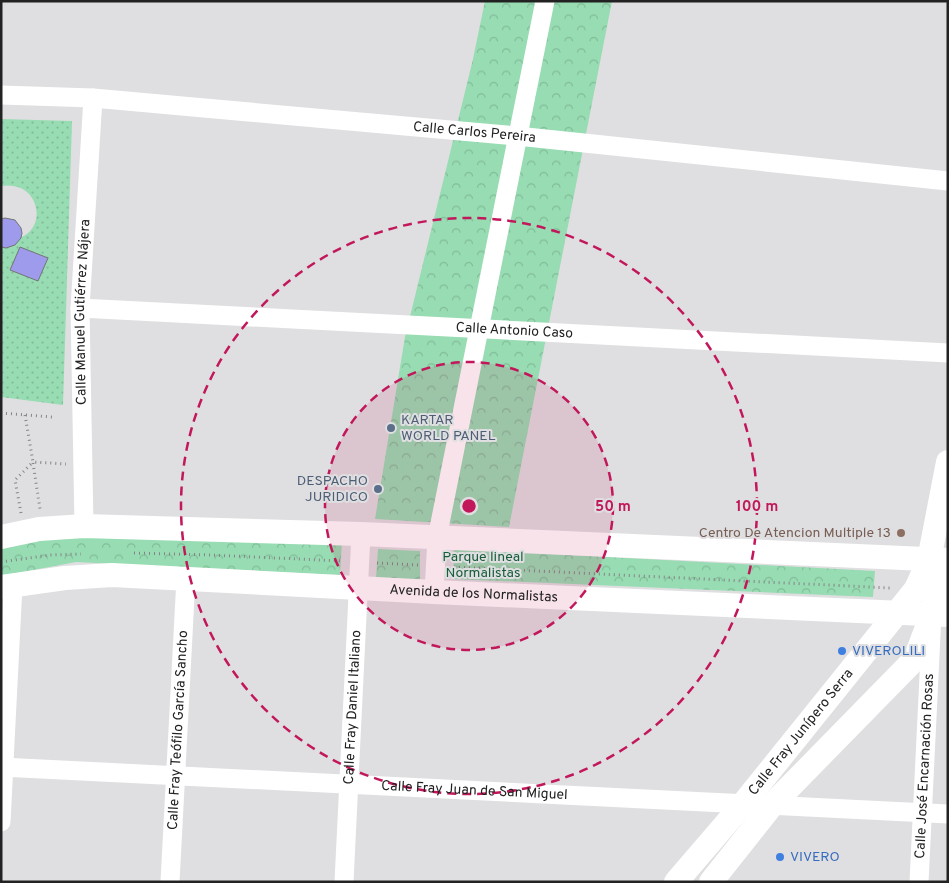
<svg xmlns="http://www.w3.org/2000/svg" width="949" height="883" viewBox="0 0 949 883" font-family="Overpass,sans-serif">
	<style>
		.park { fill: url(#park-crowns) }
		.garden { fill: url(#garden-dots) }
		.building { fill: #9e9aec; stroke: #747576 }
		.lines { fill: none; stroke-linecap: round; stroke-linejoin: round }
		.path { stroke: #858587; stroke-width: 3; stroke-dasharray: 1 4; stroke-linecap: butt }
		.minor { stroke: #fff; stroke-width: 19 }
		.tertiary { stroke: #fff; stroke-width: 24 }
		.ring { fill: none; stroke: #c2185b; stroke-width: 2.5; stroke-dasharray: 9 6 }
		.service-dot { fill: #5c6f8a; stroke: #dfdfe1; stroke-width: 2 }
		.education-dot { fill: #8d6e63; stroke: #dfdfe1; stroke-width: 2 }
		.shop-dot { fill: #3f7fe0; stroke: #dfdfe1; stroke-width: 2 }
		.labels { text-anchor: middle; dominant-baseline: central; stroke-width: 4; stroke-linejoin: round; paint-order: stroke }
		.street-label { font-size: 14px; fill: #222223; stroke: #dfdfe1 }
		.service-label { font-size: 14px; fill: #4e5e75; stroke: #dfdfe1; text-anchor: start }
		.education-label { font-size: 14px; fill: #785e54; stroke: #dfdfe1; text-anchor: end }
		.park-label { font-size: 14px; fill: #175d3a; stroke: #dfdfe1 }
		.shop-label { font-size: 14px; fill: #366cbe; stroke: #dfdfe1; text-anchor: start }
		.centre { fill: #c2185b; stroke: #dfdfe1; stroke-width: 2.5 }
		.ring-label { font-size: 15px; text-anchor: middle; font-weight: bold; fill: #c2185b; stroke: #dfdfe1; stroke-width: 4; stroke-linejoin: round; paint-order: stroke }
	</style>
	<defs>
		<pattern id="park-crowns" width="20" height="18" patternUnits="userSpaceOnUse" patternTransform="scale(1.25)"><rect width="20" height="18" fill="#97dcb2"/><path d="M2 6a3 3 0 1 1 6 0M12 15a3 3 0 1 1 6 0" fill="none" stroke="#82bc99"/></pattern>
		<pattern id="garden-dots" width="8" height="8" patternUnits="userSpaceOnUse" patternTransform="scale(1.25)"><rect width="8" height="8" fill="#97dcb2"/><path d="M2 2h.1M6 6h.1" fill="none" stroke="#82bc99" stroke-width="1.8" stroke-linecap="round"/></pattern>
	</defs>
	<rect width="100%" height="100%" fill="#dfdfe1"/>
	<!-- park -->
	<g class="park">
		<polygon points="485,1 612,1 509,527 375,519 405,337 473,59"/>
		<polygon points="36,537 342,541 340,575 76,562 1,576 1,544"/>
		<polygon points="378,549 420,551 420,580 376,578"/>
		<polygon points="454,549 875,571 873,597 453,579"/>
	</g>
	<!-- garden -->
	<path class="garden" d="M1,119L72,121L63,405L1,397V238C5,238 9,239 13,239C49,236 43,179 1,186Z"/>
	<!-- building -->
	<g class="building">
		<polygon points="5,218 15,220 21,228 22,233 21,238 15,245 6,248 1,247 1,219"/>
		<polygon points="20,247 48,258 38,281 10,270"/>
	</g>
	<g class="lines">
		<!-- path -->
		<g class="path">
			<polyline points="1,413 52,417"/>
			<polyline points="25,415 33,462 66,464"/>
			<polyline points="33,463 40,509"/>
			<polyline points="21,513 15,480 33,462"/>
			<polyline points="134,553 210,555 343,561"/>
			<polyline points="1,562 50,555 81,554"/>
			<polyline points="377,563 418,565"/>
			<polyline points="454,567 890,588"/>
		</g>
		<!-- minor -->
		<g class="minor">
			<path id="s1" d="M1,95L93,98L517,136L948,181"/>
			<path id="s2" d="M80,308L948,353"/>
			<path id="s3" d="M84,526L80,308L93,98"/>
			<polyline points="434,592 437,538 545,1"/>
			<path id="s4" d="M1,767L948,814"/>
			<polyline points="1,822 13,585"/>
			<path id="s5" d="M170,882L186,578"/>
			<path id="s6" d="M344,882L361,534"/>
			<path id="s7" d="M919,882L932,614L929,561"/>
		</g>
		<!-- tertiary -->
		<g class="tertiary">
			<polyline points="1,537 39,529 84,526 361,534 948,560"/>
			<path id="s8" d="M1,587L65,578L112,575L434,592L948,615"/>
			<path id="s9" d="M676,882L743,804L916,589L929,560L948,462"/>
			<polyline points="711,882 772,805 915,659 932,614 948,579"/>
		</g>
	</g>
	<!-- distance rings -->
	<circle cx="469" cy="506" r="144" fill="#c2185b" fill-opacity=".12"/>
	<g class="ring">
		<circle cx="469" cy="506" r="144"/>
		<circle cx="469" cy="506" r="288"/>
	</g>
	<!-- markers -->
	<g class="service-dot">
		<circle cx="391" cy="428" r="5"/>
		<circle cx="378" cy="489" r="5"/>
	</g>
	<circle class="education-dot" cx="901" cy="533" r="5"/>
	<g class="shop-dot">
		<circle cx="842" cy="651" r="5"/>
		<circle cx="780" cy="857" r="5"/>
	</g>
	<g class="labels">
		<!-- street labels -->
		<g class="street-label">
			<text stroke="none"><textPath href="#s1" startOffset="475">Calle Carlos Pereira</textPath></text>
			<text stroke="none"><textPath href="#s3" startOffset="214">Calle Manuel Gutiérrez Nájera</textPath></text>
			<text stroke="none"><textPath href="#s2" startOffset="435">Calle Antonio Caso</textPath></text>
			<text stroke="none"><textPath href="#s8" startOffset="474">Avenida de los Normalistas</textPath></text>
			<text stroke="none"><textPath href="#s6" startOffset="175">Calle Fray Daniel Italiano</textPath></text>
			<text stroke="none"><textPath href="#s5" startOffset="152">Calle Fray Teófilo García Sancho</textPath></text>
			<text stroke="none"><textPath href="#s9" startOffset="195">Calle Fray Junípero Serra</textPath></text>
			<text stroke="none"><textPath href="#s7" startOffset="116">Calle José Encarnación Rosas</textPath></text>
			<text stroke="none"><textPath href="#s4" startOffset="474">Calle Fray Juan de San Miguel</textPath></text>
		</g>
		<!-- service labels -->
		<g class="service-label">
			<text x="401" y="420">KARTAR<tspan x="401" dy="16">WORLD PANEL</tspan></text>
			<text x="368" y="481" text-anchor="end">DESPACHO<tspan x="368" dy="16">JURIDICO</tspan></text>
		</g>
		<!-- education labels -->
		<g class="education-label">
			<text x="891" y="533">Centro De Atencion Multiple 13</text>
		</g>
		<!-- park labels -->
		<g class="park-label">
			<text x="483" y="557">Parque lineal<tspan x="483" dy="16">Normalistas</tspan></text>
		</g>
		<!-- shop labels -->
		<g class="shop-label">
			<text x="852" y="651">VIVEROLILI</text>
			<text x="790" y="857">VIVERO</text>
		</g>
	</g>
	<circle cx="469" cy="506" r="8" class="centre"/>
	<g class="ring-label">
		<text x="613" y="511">50 m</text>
		<text x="757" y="511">100 m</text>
	</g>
	<!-- border -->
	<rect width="949" height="883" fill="none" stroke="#222223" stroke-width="5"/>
</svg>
